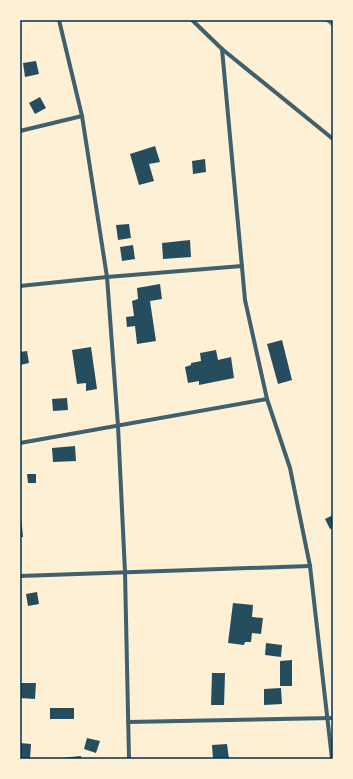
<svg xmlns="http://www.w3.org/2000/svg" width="353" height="779" viewBox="0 0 353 779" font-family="'Libre Baskerville',serif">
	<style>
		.building { fill: #264d5e }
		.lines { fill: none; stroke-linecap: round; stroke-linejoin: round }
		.minor { stroke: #3f606c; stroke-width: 4 }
		.rail { stroke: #657d81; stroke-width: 3 }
		.neatline { fill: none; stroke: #003049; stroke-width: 1.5 }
	</style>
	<rect width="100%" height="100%" fill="#fdf0d5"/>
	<!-- building -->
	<g class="building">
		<polygon points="36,61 39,74 25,77 23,63"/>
		<polygon points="40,97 46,108 35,114 29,103"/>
		<polygon points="155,146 160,162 149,164 154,181 139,185 130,154"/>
		<polygon points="205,159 206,172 193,174 192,161"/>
		<polygon points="129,224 131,238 118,240 116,225"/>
		<polygon points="190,240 191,257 163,259 162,243"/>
		<polygon points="133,245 135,259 122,261 120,247"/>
		<polygon points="160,284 162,299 150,301 156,341 137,344 135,326 127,327 126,317 134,316 132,301 138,299 137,288"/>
		<polygon points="282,340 292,380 278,384 267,344"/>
		<polygon points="91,347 97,389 86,391 86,383 77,384 72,350"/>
		<polygon points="216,350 218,360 231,357 234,378 199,385 199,381 188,383 185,367 191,365 191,363 201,361 200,353"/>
		<polygon points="27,351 29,363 20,365 20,352"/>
		<polygon points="67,398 68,410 53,411 52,399"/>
		<polygon points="75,446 76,461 53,462 52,448"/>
		<polygon points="27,474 36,474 36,483 28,483"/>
		<polygon points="333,515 333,528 330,529 325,519"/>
		<polygon points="21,516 23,537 20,537 20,517"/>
		<polygon points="37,592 39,604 28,606 26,594"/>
		<polygon points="233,603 253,605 252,617 263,618 261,634 252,633 251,642 245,642 244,645 228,643"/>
		<polygon points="266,643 282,645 281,657 265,655"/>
		<polygon points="292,660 292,686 280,686 280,661"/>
		<polygon points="212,673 225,673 224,705 211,705"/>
		<polygon points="20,683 36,683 35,699 20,698"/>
		<polygon points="281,688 282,704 264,705 264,689"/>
		<rect x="50" y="708" width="24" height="11"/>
		<polygon points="87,738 100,741 96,753 84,749"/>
		<polygon points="20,743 31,744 30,759 20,759"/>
		<polygon points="227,744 229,759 213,759 212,745"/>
		<polygon points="81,756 81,759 61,759 61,758"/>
	</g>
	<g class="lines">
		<!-- minor -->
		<g class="minor">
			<polyline points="59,20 82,116 107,277 118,426 125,572 129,759"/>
			<polyline points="192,20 222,49 333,139"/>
			<polyline points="222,49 245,300 267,399 290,468 310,566 332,759"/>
			<polyline points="20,131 82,116"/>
			<polyline points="20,286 107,277 242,266"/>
			<polyline points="20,443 267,399"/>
			<polyline points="20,576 310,566"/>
			<polyline points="128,722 333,718"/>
		</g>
		<!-- rail -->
		<polyline class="rail" points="327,20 333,25"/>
	</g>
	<!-- border -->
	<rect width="353" height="779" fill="none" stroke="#fdf0d5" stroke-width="42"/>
	<rect x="21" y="21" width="311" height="737" class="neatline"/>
</svg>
